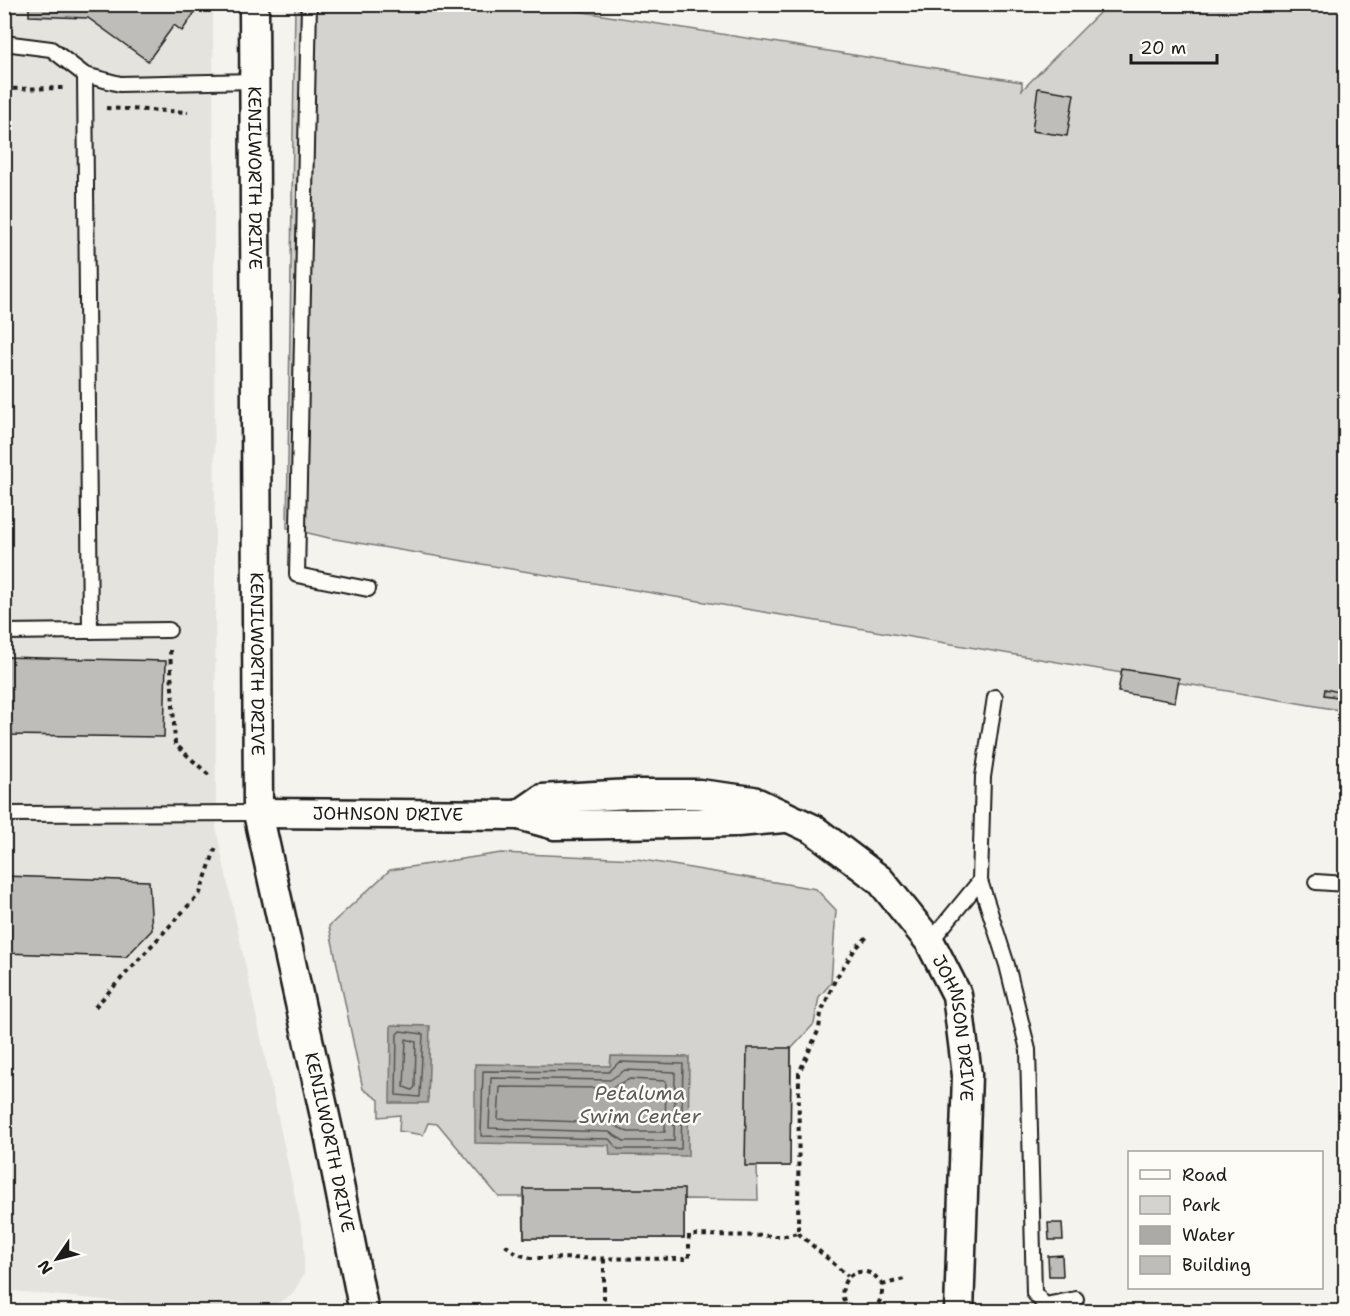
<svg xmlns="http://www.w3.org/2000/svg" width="1350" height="1316" viewBox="0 0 1350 1316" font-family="'Shantell Sans',sans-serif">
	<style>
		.built { fill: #e4e3de }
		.green { fill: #d4d3cf; stroke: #787876; stroke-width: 1.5 }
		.water { fill: #abaaa6; stroke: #72716f; stroke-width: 1.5 }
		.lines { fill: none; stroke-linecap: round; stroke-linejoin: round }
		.shore { stroke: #555553; stroke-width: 1.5 }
		.building { fill: #bebdba; stroke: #1c1c1c; stroke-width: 1.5 }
		.lane-casing { stroke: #1c1c1c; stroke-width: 18 }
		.street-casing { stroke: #1c1c1c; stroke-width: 33 }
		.path { stroke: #1c1c1c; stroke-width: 4; stroke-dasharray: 4.5 4.5; stroke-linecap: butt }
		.lane { stroke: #fdfcf7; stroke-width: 14 }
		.street { stroke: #fdfcf7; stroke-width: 28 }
		.labels { text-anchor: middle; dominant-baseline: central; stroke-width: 5; stroke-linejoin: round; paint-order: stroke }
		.street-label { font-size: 18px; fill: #1c1c1c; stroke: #fdfcf7 }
		.water-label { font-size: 20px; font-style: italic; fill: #5c5c5a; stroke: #fdfcf7 }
	</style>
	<rect width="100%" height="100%" fill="#f4f3ee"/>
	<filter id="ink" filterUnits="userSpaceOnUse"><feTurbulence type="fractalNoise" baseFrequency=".0167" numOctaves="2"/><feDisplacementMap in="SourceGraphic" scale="12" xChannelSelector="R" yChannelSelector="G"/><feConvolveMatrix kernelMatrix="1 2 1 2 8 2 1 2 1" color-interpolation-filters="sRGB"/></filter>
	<g filter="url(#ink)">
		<!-- built -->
		<polygon class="built" points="4,5 213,5 216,828 304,1239 304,1274 291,1296 261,1311 209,1311 5,1290"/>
		<!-- green -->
		<g class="green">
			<polygon points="295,5 540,5 1022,82 1022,90 1107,5 1345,5 1345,711 329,538 287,528"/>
			<polygon points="501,853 637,859 816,889 836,910 831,983 819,997 814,1024 791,1049 790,1166 757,1166 758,1200 684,1199 684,1238 524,1238 523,1197 499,1197 438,1124 428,1123 423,1135 399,1131 400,1115 379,1117 379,1100 363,1089 329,926 390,870"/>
		</g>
		<!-- water -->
		<g class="water">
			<polygon points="391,1025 430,1026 428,1103 390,1103"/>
			<polygon points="611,1056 689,1057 688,1156 610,1155 609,1145 475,1143 475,1064 610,1066"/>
		</g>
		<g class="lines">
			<!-- shore -->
			<g class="shore">
				<polygon points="400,1031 423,1034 420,1097 396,1095 397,1034"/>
				<polygon points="406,1039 416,1042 415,1087 412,1090 404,1087"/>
				<polygon points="619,1062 683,1064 681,1149 618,1149 609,1139 481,1136 483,1071 609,1072"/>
				<polygon points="625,1070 675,1072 674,1141 624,1141 609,1132 489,1128 491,1078 610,1080"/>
				<polygon points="630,1079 666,1081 665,1132 628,1132 610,1123 498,1119 500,1087 610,1088"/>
			</g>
		</g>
		<!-- building -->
		<g class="building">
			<polygon points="29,4 200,4 200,5 182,31 174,25 148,61 88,18 29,16"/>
			<polygon points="1038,88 1074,94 1067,136 1032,131"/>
			<polygon points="4,657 166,661 164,737 4,735"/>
			<polygon points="1122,669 1179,678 1175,702 1118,692"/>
			<polygon points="1325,689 1344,693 1344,698 1324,695"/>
			<polygon points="4,876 149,881 152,930 126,957 4,953"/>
			<polygon points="747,1048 791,1048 790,1166 745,1166"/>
			<rect x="524" y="1189" width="160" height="49"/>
			<polygon points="1048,1223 1062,1223 1063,1240 1049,1240"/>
			<polygon points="1062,1255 1063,1276 1049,1276 1048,1256"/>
		</g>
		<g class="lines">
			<!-- lane casing -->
			<g class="lane-casing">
				<g id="lane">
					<polyline points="309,4 297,575 368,589"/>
					<polyline points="4,43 51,49 85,75 120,84 254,81"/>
					<polyline points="85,75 90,631"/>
					<polyline points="4,632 169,630"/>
					<polyline points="995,697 983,777 980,881 1007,965 1028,1050 1034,1293 1045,1305 1076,1299"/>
					<polyline points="4,814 258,813"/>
					<polyline points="1316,882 1346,884"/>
					<polyline points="930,942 980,881"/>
				</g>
			</g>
			<!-- street casing -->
			<g class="street-casing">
				<g id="street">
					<path id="s1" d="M254,4L258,813L330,1139L364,1312"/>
					<path id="s2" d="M258,813L519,815L555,825L737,822L784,818"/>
					<path id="s3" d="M519,815L542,799L631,794H699L753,801L813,829L880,880L930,942L957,995L967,1075L959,1312"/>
				</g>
			</g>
			<!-- path -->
			<g class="path">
				<polyline points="4,89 64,88"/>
				<polyline points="106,108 188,112"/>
				<polyline points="170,650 175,744 211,777"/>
				<polyline points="95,1007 200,893 217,844"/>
				<polyline points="798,1233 848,1276"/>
				<polyline points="505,1245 517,1254 531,1258 689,1259 689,1235 785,1236 798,1233 799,1073 819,1029 821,1013 835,980 855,949 868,936"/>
				<polyline points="604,1259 604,1312"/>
				<polyline points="882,1285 904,1279"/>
				<path d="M859,1312L844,1301C835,1273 869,1260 882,1285C883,1298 879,1307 867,1312"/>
			</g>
			<!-- lane -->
			<use href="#lane" class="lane"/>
			<!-- street -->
			<use href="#street" class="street"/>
		</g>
	</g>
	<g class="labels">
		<!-- street labels -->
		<g class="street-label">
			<text stroke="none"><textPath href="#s1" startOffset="174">KENILWORTH DRIVE</textPath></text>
			<text stroke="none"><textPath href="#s1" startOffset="660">KENILWORTH DRIVE</textPath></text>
			<text stroke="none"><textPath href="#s2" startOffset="130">JOHNSON DRIVE</textPath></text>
			<text stroke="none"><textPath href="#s3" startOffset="561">JOHNSON DRIVE</textPath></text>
			<text stroke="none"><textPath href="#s1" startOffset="1146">KENILWORTH DRIVE</textPath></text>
		</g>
		<!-- water labels -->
		<g class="water-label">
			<text x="640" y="1093">Petaluma<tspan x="640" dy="23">Swim Center</tspan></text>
		</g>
	</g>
	<!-- margin -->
	<rect width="1350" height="1316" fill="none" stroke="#fdfcf7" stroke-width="24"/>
	<rect x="12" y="12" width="1326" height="1292" fill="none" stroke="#1c1c1c" stroke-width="2" filter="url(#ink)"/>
	<!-- legend -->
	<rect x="1128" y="1151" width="195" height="138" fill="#fdfcf7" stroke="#a3a29f" stroke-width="1.5"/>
	<rect x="1140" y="1170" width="30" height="9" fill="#fdfcf7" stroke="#a3a29f" stroke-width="1.5"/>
	<text x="1182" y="1181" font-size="18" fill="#1c1c1c">Road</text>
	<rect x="1140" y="1196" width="30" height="18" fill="#d4d3cf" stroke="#a3a29f" stroke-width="1.5"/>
	<text x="1182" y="1211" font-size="18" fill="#1c1c1c">Park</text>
	<rect x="1140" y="1226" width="30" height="18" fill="#abaaa6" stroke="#a3a29f" stroke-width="1.5"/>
	<text x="1182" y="1241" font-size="18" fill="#1c1c1c">Water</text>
	<rect x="1140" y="1256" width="30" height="18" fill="#bebdba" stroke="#a3a29f" stroke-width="1.5"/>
	<text x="1182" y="1271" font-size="18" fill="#1c1c1c">Building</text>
	<!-- north arrow -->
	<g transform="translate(57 1259) rotate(235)" stroke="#fdfcf7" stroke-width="4.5" paint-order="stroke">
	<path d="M0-4.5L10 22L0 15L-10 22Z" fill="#1c1c1c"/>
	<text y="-9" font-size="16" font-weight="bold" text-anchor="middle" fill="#1c1c1c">N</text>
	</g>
	<!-- scale -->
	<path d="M1131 54v9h86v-9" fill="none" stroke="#1c1c1c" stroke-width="3"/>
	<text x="1140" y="54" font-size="18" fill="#1c1c1c" stroke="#fdfcf7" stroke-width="4.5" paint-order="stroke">20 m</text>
</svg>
